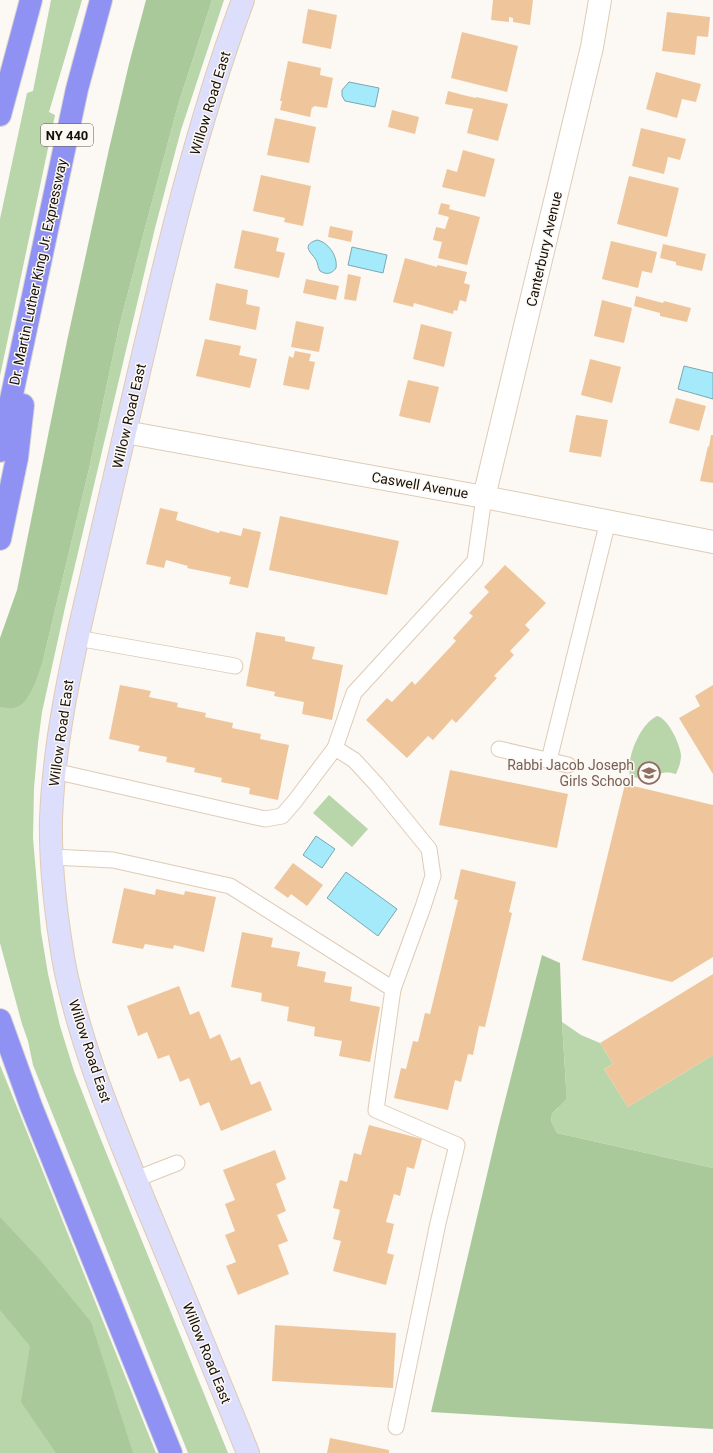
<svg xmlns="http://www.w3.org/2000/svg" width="713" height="1453" viewBox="0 0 713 1453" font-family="Roboto,sans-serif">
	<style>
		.green { fill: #b8d6a9 }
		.forest { fill: #aac99a }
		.water { fill: #a4eafb; stroke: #7aa9b2 }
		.building { fill: #efc69b }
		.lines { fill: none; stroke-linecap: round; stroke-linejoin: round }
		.service-casing { stroke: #dfcbb5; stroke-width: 17 }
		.minor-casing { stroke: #dfcbb5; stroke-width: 24 }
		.secondary-casing { stroke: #dfcbb5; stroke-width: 24 }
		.motorway-casing { stroke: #d5d4d3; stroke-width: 24 }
		.service { stroke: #fff; stroke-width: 15 }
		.minor { stroke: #fff; stroke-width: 22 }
		.secondary { stroke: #dddefb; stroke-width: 22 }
		.motorway { stroke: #8f92f2; stroke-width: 22 }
		.labels { text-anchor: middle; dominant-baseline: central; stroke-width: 3; stroke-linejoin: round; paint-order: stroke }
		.shield { fill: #fcf8f4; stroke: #5c5650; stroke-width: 1 }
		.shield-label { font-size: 13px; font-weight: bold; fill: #171009 }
		.street-label { font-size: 14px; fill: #171009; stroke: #fcf8f4 }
		.education-label { font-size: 14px; fill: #785e54; stroke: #fcf8f4; text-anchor: end }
	</style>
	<rect width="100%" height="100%" fill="#fcf8f4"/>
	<!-- green -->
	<g class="green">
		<polygon points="51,0 82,0 49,112 55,115 0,376 0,219 27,93 33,91"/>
		<polygon points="212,0 224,0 181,130 155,228 66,603 42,712 38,743 34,788 33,838 41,932 48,974 60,1026 74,1071 95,1125 228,1453 188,1453 33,1065 28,1041 22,1024 0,943 0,706 1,707 44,656 89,469 119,327 146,224 178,105"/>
		<path d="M657,716C668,718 680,744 681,755C681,762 679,767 676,774C667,771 658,772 652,780L632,777L630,776C626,758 640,724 657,716Z"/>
		<polygon points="329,795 368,829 352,847 313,813"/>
		<polygon points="562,1022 581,1035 600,1043 613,1064 604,1069 628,1107 713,1055 713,1168 557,1133 551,1121 552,1114 558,1108 566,1087"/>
		<polygon points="0,1065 156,1453 0,1453"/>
	</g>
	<!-- forest -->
	<g class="forest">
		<path d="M146,0H212L178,105L146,224L119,327L89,469L44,656C39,671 31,706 13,708C9,709 4,707 0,707V638L17,590L67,341L109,149L129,64Z"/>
		<polygon points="542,955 560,963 562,1022 566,1087 566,1099 552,1114 551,1121 557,1133 713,1168 713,1429 431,1412 498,1128"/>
		<polygon points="0,1217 40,1260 91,1322 133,1453 56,1453 21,1402 30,1346 0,1310"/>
	</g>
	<!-- water -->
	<g class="water">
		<polygon points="349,82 379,88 375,107 345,101 342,96 342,90"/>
		<path d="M317,240C328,242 338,256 336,268C332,274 326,275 320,271C318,268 318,265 317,262C315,255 298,246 317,240Z"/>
		<polygon points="352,247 387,255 383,273 348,265"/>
		<polygon points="684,366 713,373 713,399 678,389"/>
		<polygon points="316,836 335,849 322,868 303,855"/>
		<polygon points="346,872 397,909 378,936 327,898"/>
	</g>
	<!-- building -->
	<g class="building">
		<polygon points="493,0 533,0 530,25 513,22 513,18 509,17 509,22 491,20"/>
		<polygon points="308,9 337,15 331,49 302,43"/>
		<polygon points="667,12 710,17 708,37 697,36 695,55 662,51"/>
		<polygon points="462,32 518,46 507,92 451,78"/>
		<polygon points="288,61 321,68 320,75 333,78 327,108 314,106 313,108 312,107 310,117 280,110 282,101 280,101"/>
		<polygon points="656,72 701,84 696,102 682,99 677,118 646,109"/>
		<polygon points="448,91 463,95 476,98 476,97 508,104 498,141 467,133 473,109 445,104"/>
		<polygon points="392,110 419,117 415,134 388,127"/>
		<polygon points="275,118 316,127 309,163 267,155"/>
		<polygon points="641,128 686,139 680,160 668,157 664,174 632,166"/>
		<polygon points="463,150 495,159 485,197 442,187 447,169 457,172"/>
		<polygon points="261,175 311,186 303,226 284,222 285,218 253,211"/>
		<polygon points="629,176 679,188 667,237 617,224"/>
		<polygon points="441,203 450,205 449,209 480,217 467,265 438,258 442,242 433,240 436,227 445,229 449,217 438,214"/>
		<polygon points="330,226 353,231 351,242 328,237"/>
		<polygon points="242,230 279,238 276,251 285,253 279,278 234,268"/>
		<polygon points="611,241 657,252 652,273 642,271 638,288 602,279"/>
		<polygon points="663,244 706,254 702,271 676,265 676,262 660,258"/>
		<polygon points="405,258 437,267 437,265 467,272 464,283 470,285 466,302 460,300 457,311 454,310 453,314 414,303 413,307 393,302"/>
		<polygon points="348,274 361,277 356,301 344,299"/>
		<polygon points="306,279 339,286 336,300 303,293"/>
		<polygon points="216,283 248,290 246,304 260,307 256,330 209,320"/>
		<polygon points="636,296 663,303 664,301 691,308 687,322 660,316 660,313 634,306"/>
		<polygon points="602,300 632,308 624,343 594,336"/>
		<polygon points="296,321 324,327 319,352 291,347"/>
		<polygon points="421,324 452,332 444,367 413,359"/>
		<polygon points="205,339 241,346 239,355 257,359 250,388 196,376"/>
		<polygon points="295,351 311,354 309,361 315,362 309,390 283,385 289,356 293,358"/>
		<polygon points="590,359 621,367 612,403 581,395"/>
		<polygon points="408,380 439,387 430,423 399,416"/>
		<polygon points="676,398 706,406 699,431 669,423"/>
		<polygon points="576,415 608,420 601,457 569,452"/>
		<polygon points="711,435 713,435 713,483 700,481 708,446 709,447"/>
		<polygon points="160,508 178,512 176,520 219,533 220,531 241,536 243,528 261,532 248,588 229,584 231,577 187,568 188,566 166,560 164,568 146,564"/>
		<polygon points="280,516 399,541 387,595 269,570"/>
		<polygon points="505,565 546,603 525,625 530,630 510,651 514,655 494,676 497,678 456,723 452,719 433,740 428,736 407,758 366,720 387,698 392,702 412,681 415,685 456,641 453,638 473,616 469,613 489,592 484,587"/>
		<polygon points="256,632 285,637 285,641 315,647 312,659 343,665 332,720 302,714 304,702 274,696 275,692 246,686"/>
		<polygon points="120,685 151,691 149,697 178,703 177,707 206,713 205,717 233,723 232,728 261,734 260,739 289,745 278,800 249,794 250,788 221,782 222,778 194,772 195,768 166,762 167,757 138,751 140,746 109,739"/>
		<polygon points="713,685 713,774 679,718 700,706 695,696"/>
		<polygon points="450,770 568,794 557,848 439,825"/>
		<polygon points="625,784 713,805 713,957 672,982 582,960"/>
		<polygon points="293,863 323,885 307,906 291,894 288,898 274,888"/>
		<polygon points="461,869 516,882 509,912 512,913 485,1027 479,1026 473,1055 468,1054 461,1082 455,1080 448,1110 394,1098 401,1068 406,1069 413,1041 418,1042 425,1013 430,1014 458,900 454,899"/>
		<polygon points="124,888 155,895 156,889 184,895 185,891 216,897 204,952 174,945 173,949 145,944 143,949 112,943"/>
		<polygon points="242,932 273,938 271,947 300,952 297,966 326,972 324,982 352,987 350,1001 380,1007 370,1062 339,1056 342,1041 314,1036 315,1027 287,1021 289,1007 261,1001 262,993 231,987"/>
		<polygon points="713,974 713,1055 628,1107 604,1069 613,1064 600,1043"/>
		<polygon points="179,986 190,1015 199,1011 210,1039 220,1034 231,1061 240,1057 251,1085 260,1081 272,1110 221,1131 209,1102 200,1106 189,1078 180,1082 169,1055 158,1059 147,1032 138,1036 127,1006"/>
		<polygon points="369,1125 422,1139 414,1169 407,1167 400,1196 394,1194 386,1222 394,1224 387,1253 394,1255 386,1285 333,1271 341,1241 333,1239 340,1210 333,1208 340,1180 347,1182 354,1153 361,1155"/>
		<polygon points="275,1150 286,1179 276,1184 286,1211 277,1215 288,1241 278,1245 289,1274 238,1295 226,1266 236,1262 225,1235 235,1231 225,1204 235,1200 223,1170"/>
		<polygon points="275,1325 396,1333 393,1388 272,1381"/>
		<polygon points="330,1438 389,1450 389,1453 327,1453"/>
	</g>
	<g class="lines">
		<!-- service casing -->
		<g class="service-casing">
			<g id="service">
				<polyline points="77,638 235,666"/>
				<polyline points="335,748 354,693 475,561 484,497"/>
				<polyline points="499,749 568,765"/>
				<polyline points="549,760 608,521"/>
				<polyline points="54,771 265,819 282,816 295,801 335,748 354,760 377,785 429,849 433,876 423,907 393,989"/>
				<polyline points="52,857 113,860 230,886 393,989 376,1110 457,1145 438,1223 396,1427"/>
				<polyline points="136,1179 177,1163"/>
			</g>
		</g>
		<!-- minor casing -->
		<g class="minor-casing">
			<g id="minor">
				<polyline points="125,432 484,497 713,542"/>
				<polyline points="484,497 592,47 600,0"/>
			</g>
		</g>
		<!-- secondary casing -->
		<g class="secondary-casing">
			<path id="secondary" d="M243,0C191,140 159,287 125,432C113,484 101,536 89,587C71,664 54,741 51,819C50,867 56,916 64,963C80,1045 113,1123 144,1200C179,1284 214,1368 248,1453"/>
		</g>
		<!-- motorway casing -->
		<g class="motorway-casing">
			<g id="motorway">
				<polyline points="0,115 31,0"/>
				<polyline points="0,451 77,89 101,0"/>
				<polyline points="0,539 17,458 23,405"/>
				<polyline points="0,1020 31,1106 171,1453"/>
			</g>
		</g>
		<!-- service -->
		<use href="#service" class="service"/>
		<!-- minor -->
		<use href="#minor" class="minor"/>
		<!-- secondary -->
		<use href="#secondary" class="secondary"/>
		<!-- motorway -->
		<use href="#motorway" class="motorway"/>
	</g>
	<!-- icons -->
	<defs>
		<g id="school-ring" transform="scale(1.15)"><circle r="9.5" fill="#fcf8f4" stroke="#8d6e63" stroke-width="1.5"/><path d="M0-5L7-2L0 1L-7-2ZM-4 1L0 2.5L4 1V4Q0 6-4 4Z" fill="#8d6e63"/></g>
	</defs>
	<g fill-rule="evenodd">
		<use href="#school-ring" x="649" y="773"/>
	</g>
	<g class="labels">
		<!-- shield labels -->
		<rect class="shield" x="41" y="124" width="52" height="22" rx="3"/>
		<g class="shield-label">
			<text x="67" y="135">NY 440</text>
		</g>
		<!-- street labels -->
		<g class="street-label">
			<text transform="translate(210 103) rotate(-73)">Willow Road East</text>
			<text transform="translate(544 249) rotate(-77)">Canterbury Avenue</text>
			<text transform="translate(38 272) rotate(-78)">Dr. Martin Luther King Jr. Expressway</text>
			<text transform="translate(129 416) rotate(-77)">Willow Road East</text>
			<text transform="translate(420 485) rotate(10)">Caswell Avenue</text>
			<text transform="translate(61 733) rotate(-82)">Willow Road East</text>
			<text transform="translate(90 1051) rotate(72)">Willow Road East</text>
			<text transform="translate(207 1353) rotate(68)">Willow Road East</text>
		</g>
		<!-- education labels -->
		<g class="education-label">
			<text x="634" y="765">Rabbi Jacob Joseph<tspan x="634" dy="16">Girls School</tspan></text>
		</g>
	</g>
</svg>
